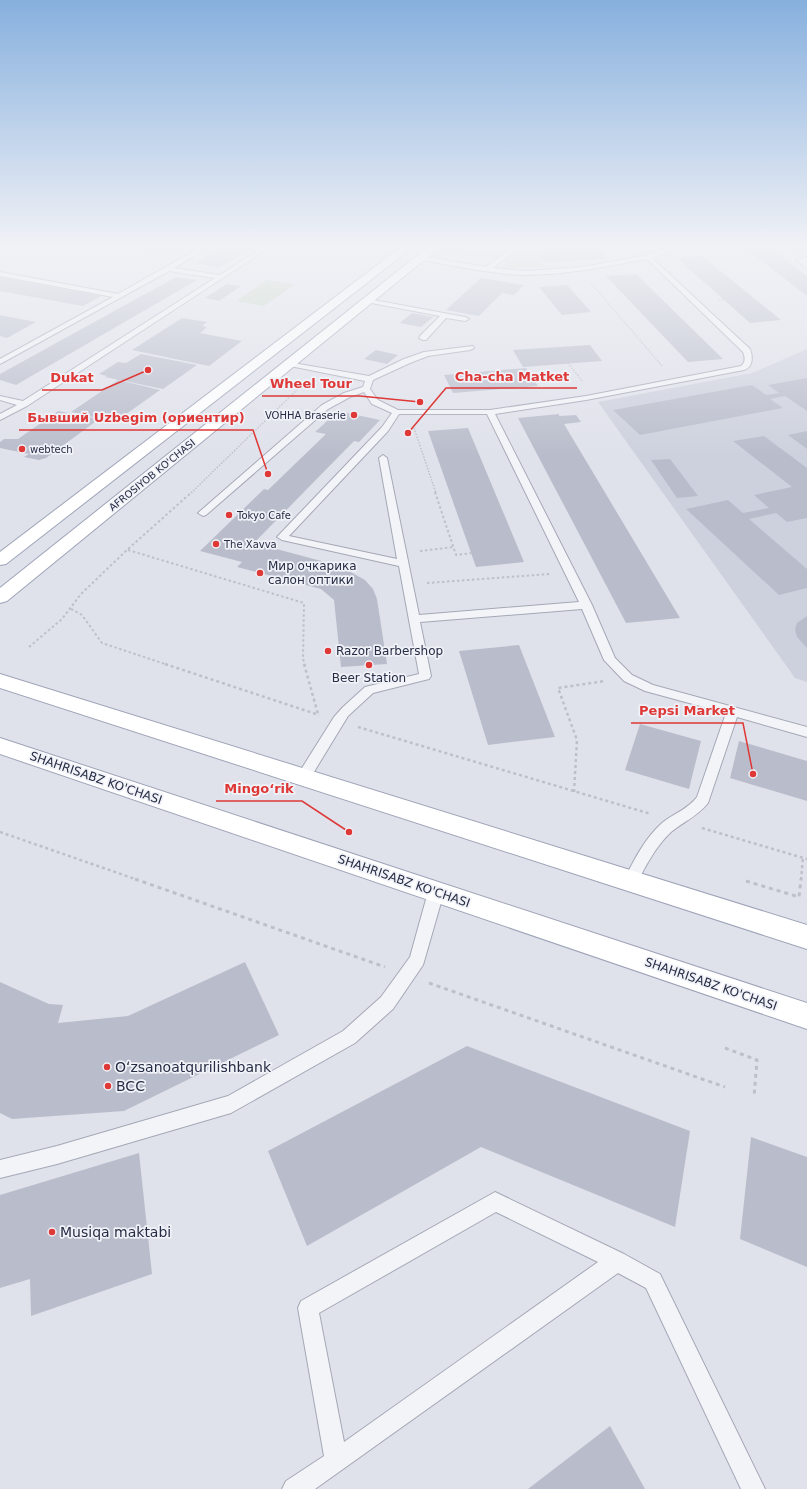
<svg xmlns="http://www.w3.org/2000/svg" width="807" height="1489" viewBox="0 0 807 1489" font-family="'DejaVu Sans',sans-serif">
	<style>
		.built { fill: #cdd1dd }
		.green { fill: #c2d5c0 }
		.building { fill: #b9bdcb }
		.lines { fill: none; stroke-linecap: round; stroke-linejoin: round }
		.lane-casing { stroke: #a4a8b6; stroke-width: 2 }
		.primary-casing { stroke: #9ea4b8; stroke-width: 2 }
		.path-far3 { stroke: #bec0c9; stroke-width: 1.5; stroke-dasharray: 1.5 1.5; stroke-linecap: butt }
		.path-far2 { stroke: #bec0c9; stroke-width: 2; stroke-dasharray: 2.5 2.5; stroke-linecap: butt }
		.path-far1 { stroke: #bec0c9; stroke-width: 2.5; stroke-dasharray: 3 3; stroke-linecap: butt }
		.path { stroke: #bec0c9; stroke-width: 3; stroke-dasharray: 4 4; stroke-linecap: butt }
		.lane { fill: #f3f4f8; fill-rule: evenodd }
		.primary { fill: #fff; fill-rule: evenodd }
		.poi-dot { fill: #de3837; stroke: #f0f2f8; stroke-width: 1.5 }
		.labels { text-anchor: middle; dominant-baseline: central; stroke-width: 3.5; stroke-linejoin: round; paint-order: stroke }
		.far-poi-label { font-size: 10px; fill: #262c44; stroke: #f0f2f8; text-anchor: start }
		.far-street-label { font-size: 10px; fill: #262c44; stroke: #f0f2f8 }
		.poi-label { font-size: 12px; fill: #262c44; stroke: #f0f2f8; text-anchor: start }
		.street-label { font-size: 12px; fill: #262c44; stroke: #f0f2f8 }
		.near-poi-label { font-size: 14px; fill: #262c44; stroke: #f0f2f8; text-anchor: start }
		.leader { fill: none; stroke: #de3837; stroke-width: 1.5 }
		.callout-dot { fill: #de3837; stroke: #f0f2f8; stroke-width: 1.5 }
		.callout-label { font-size: 13px; text-anchor: middle; font-weight: bold; fill: #de3837; stroke: #f0f2f8; stroke-width: 3.5; stroke-linejoin: round; paint-order: stroke }
	</style>
	<rect width="100%" height="100%" fill="#e0e2eb"/>
	<!-- built -->
	<polygon class="built" points="807,349 807,682 795,678 598,402 752,373"/>
	<!-- green -->
	<g class="green">
		<polygon points="443,247 597,247 536,251 545,267 502,268 508,262 438,251"/>
		<polygon points="267,280 295,284 264,306 236,301"/>
	</g>
	<!-- building -->
	<g class="building">
		<polygon points="132,247 188,247 174,255"/>
		<polygon points="224,247 251,249 219,268 196,263"/>
		<polygon points="597,247 607,259 544,262 535,251"/>
		<polygon points="769,247 807,276 807,296 745,248"/>
		<polygon points="793,247 807,247 807,254 803,254"/>
		<polygon points="702,256 781,320 750,323 677,258"/>
		<polygon points="636,274 723,359 688,362 606,276"/>
		<polygon points="0,277 101,296 83,306 0,291"/>
		<polygon points="176,277 197,280 16,385 0,380 0,374"/>
		<polygon points="481,278 524,285 514,295 502,293 479,316 446,310"/>
		<polygon points="227,284 241,286 219,301 205,298"/>
		<polygon points="567,285 591,312 562,315 539,287"/>
		<polygon points="412,313 433,317 421,327 400,323"/>
		<polygon points="0,315 36,322 7,338 0,336"/>
		<polygon points="182,318 207,322 202,326 207,327 200,333 242,341 209,366 132,350"/>
		<polygon points="590,345 602,361 523,367 513,350"/>
		<polygon points="376,350 398,355 387,364 364,359"/>
		<polygon points="141,354 197,365 163,389 105,377 107,376 99,374 118,362 126,363"/>
		<polygon points="526,368 538,386 453,393 444,375"/>
		<polygon points="807,378 807,411 785,396 770,399 783,408 640,435 613,410 752,385 766,395 779,393 768,385"/>
		<polygon points="118,380 160,390 115,422 71,412"/>
		<polygon points="58,411 99,419 46,458 39,460 24,457 29,454 0,448 0,442 4,439 18,439"/>
		<polygon points="338,411 380,420 359,442 354,441 254,543 340,566 365,580 373,589 377,599 387,664 341,667 334,600 321,589 237,567 242,562 200,551 264,489 268,490 326,434 315,432"/>
		<polygon points="559,414 559,416 576,415 581,422 564,424 680,618 626,623 518,418"/>
		<polygon points="468,428 524,562 476,567 428,431"/>
		<polygon points="807,431 807,449 788,435"/>
		<polygon points="764,436 807,468 807,518 787,522 776,513 749,519 807,569 807,588 779,595 686,509 728,500 743,513 769,508 754,495 792,487 733,441"/>
		<polygon points="670,459 698,496 677,498 651,460"/>
		<polygon points="807,616 807,648 797,637 795,630 797,623"/>
		<polygon points="519,645 555,737 488,745 459,651"/>
		<polygon points="640,724 701,741 689,789 625,770"/>
		<polygon points="739,741 807,761 807,801 730,778"/>
		<polygon points="245,962 279,1035 124,1111 12,1119 0,1113 0,982 49,1004 63,1005 58,1023 128,1016"/>
		<polygon points="467,1046 690,1131 675,1227 481,1147 307,1246 268,1151"/>
		<polygon points="751,1137 807,1157 807,1267 740,1239"/>
		<polygon points="139,1153 152,1274 31,1316 30,1279 0,1288 0,1195"/>
		<polygon points="610,1426 645,1489 528,1489"/>
	</g>
	<g class="lines">
		<!-- lane casing -->
		<g class="lane-casing">
			<g id="lane">
				<polygon points="201,247 209,247 174,268 220,275 263,247 270,247 27,406 0,420 0,414 17,405 0,400 0,396 23,401 215,278 169,271 0,364 0,359 113,297 0,276 0,272 118,294"/>
				<path d="M513,247H520L493,268L525,271L583,267L647,255L672,247H681L652,258L750,349C753,357 753,367 744,370L586,400L495,414L592,605L615,658L632,675L653,685L807,727V737L737,717L708,803C698,816 683,822 671,832C655,847 646,866 636,884L631,886L626,884L624,880C634,860 645,838 662,823C673,814 688,809 697,797L726,713L645,691L624,681L604,660L582,609L420,622L431,676L429,679L373,693L348,716L309,780L304,781L299,780L297,776L334,717L343,707L365,687L419,674L399,566L282,540L277,537L382,427L392,413L372,404L364,392L350,397L328,409L206,515L203,516L198,513L322,405L344,393L363,387L365,381L290,366H287V362L369,376L404,359L424,352L473,346L474,348L470,350L428,356L410,363L373,380L370,389L378,400L398,410H490L586,396L741,366C746,362 745,357 743,352L647,259C607,266 566,275 525,275C491,274 456,266 422,260L419,258L422,256L486,267ZM399,414H487L579,602L419,615L387,458L383,455L379,458L397,559L289,536L388,431Z"/>
				<polygon points="807,257 807,261 805,261 807,263 807,268 796,260"/>
				<polygon points="368,299 465,317 469,319 465,321 446,318 426,340 423,340 419,338 420,336 440,316 366,302 366,300"/>
				<polygon points="436,886 441,887 444,892 423,965 393,1009 355,1043 231,1113 57,1164 0,1178 0,1160 57,1146 228,1096 343,1031 381,997 410,957 428,892 431,887"/>
				<path d="M495,1192L624,1254L660,1274L765,1489H741L646,1288L618,1273L315,1489H282L286,1481L324,1456L298,1308L301,1301ZM496,1212L598,1262L344,1442L319,1313Z"/>
			</g>
		</g>
		<!-- primary casing -->
		<g class="primary-casing">
			<g id="primary">
				<polygon points="401,247 413,247 6,564 0,565 0,552"/>
				<polygon points="428,247 440,247 7,601 0,603 0,588"/>
				<polygon points="0,674 807,925 807,949 0,688"/>
				<polygon points="0,738 807,1003 807,1029 0,754"/>
			</g>
		</g>
		<!-- path-far3 -->
		<g class="path-far3">
			<polyline points="591,283 662,366"/>
			<polyline points="719,300 724,300"/>
			<polyline points="568,363 583,382"/>
			<polyline points="414,428 436,493"/>
			<polyline points="191,493 304,383"/>
		</g>
		<!-- path-far2 -->
		<g class="path-far2">
			<polyline points="435,492 456,555 472,553"/>
			<polyline points="128,550 304,603 303,659 305,665"/>
			<polyline points="420,551 454,547"/>
			<polyline points="427,583 550,574"/>
			<polyline points="71,609 82,615 102,643 168,665"/>
			<polyline points="29,647 62,619 81,594 128,549 192,492"/>
		</g>
		<!-- path-far1 -->
		<g class="path-far1">
			<polyline points="165,664 319,715"/>
			<polyline points="304,664 318,714"/>
			<polyline points="358,727 651,814"/>
			<polyline points="574,792 577,740 558,688 605,681"/>
			<polyline points="702,828 807,859"/>
			<polyline points="0,832 138,880"/>
			<polyline points="801,880 803,857"/>
		</g>
		<!-- path -->
		<g class="path">
			<polyline points="135,879 385,967"/>
			<polyline points="746,881 799,897 801,879"/>
			<polyline points="429,983 725,1087"/>
			<polyline points="725,1048 757,1060 754,1097"/>
		</g>
		<!-- lane -->
		<use href="#lane" class="lane"/>
		<!-- primary -->
		<use href="#primary" class="primary"/>
	</g>
	<!-- sky -->
	<linearGradient id="sky" x2="0" y2="1"><stop stop-color="#87b0de"/><stop offset="0.54" stop-color="#f1f2f6"/><stop offset="1" stop-color="#f1f2f6" stop-opacity="0"/></linearGradient>
	<rect width="807" height="456" fill="url(#sky)"/>
	<!-- markers -->
	<g class="poi-dot">
		<circle cx="354" cy="415" r="4"/>
		<circle cx="22" cy="449" r="4"/>
		<circle cx="229" cy="515" r="4"/>
		<circle cx="216" cy="544" r="4"/>
		<circle cx="260" cy="573" r="4"/>
		<circle cx="328" cy="651" r="4"/>
		<circle cx="369" cy="665" r="4"/>
		<circle cx="107" cy="1067" r="4"/>
		<circle cx="108" cy="1086" r="4"/>
		<circle cx="52" cy="1232" r="4"/>
	</g>
	<g class="labels">
		<!-- far-poi labels -->
		<g class="far-poi-label">
			<text x="346" y="415" text-anchor="end">VOHHA Braserie</text>
			<text x="30" y="449">webtech</text>
			<text x="237" y="515">Tokyo Cafe</text>
			<text x="224" y="544">The Xavva</text>
		</g>
		<!-- far-street labels -->
		<g class="far-street-label">
			<text transform="translate(152 475) rotate(-39)">AFROSIYOB KO'CHASI</text>
		</g>
		<!-- poi labels -->
		<g class="poi-label">
			<text x="268" y="566">Мир очкарика<tspan x="268" dy="14">салон оптики</tspan></text>
			<text x="336" y="651">Razor Barbershop</text>
			<text x="369" y="678" text-anchor="middle">Beer Station</text>
		</g>
		<!-- street labels -->
		<g class="street-label">
			<text transform="translate(96 778) rotate(19)">SHAHRISABZ KO'CHASI</text>
			<text transform="translate(404 881) rotate(19)">SHAHRISABZ KO'CHASI</text>
			<text transform="translate(711 984) rotate(19)">SHAHRISABZ KO'CHASI</text>
		</g>
		<!-- near-poi labels -->
		<g class="near-poi-label">
			<text x="115" y="1067">Oʻzsanoatqurilishbank</text>
			<text x="116" y="1086">BCC</text>
			<text x="60" y="1232">Musiqa maktabi</text>
		</g>
	</g>
	<!-- callouts -->
	<path class="leader" d="M408 433L446 388H577M148 370L102 390H42M420 402L360 396H262M268 474L253 430H19M753 774L743 723H631M349 832L302 801H216"/>
	<g class="callout-dot">
		<circle cx="408" cy="433" r="4"/>
		<circle cx="148" cy="370" r="4"/>
		<circle cx="420" cy="402" r="4"/>
		<circle cx="268" cy="474" r="4"/>
		<circle cx="753" cy="774" r="4"/>
		<circle cx="349" cy="832" r="4"/>
	</g>
	<g class="callout-label">
		<text x="512" y="381">Cha-cha Matket</text>
		<text x="72" y="382">Dukat</text>
		<text x="311" y="388">Wheel Tour</text>
		<text x="136" y="422">Бывший Uzbegim (ориентир)</text>
		<text x="687" y="715">Pepsi Market</text>
		<text x="259" y="793">Mingoʻrik</text>
	</g>
</svg>
